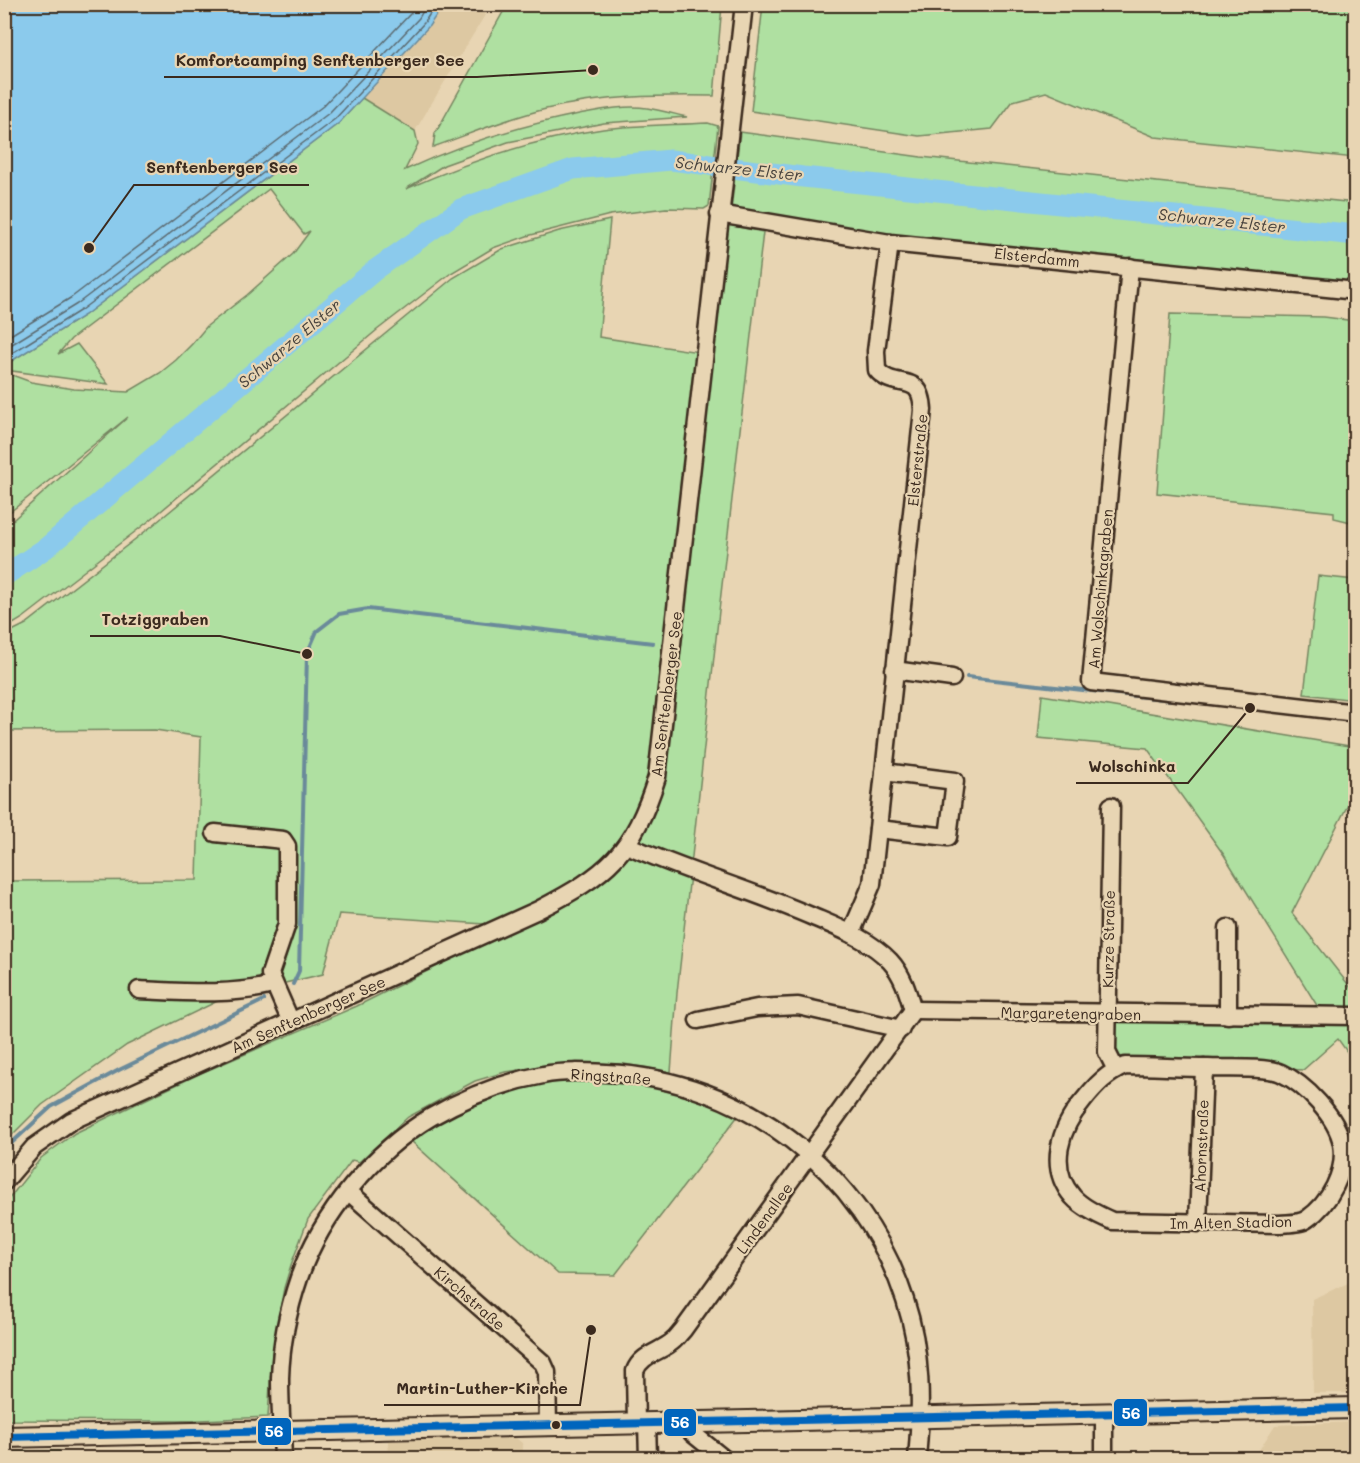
<svg xmlns="http://www.w3.org/2000/svg" width="1360" height="1463" viewBox="0 0 1360 1463" font-family="Mali,sans-serif">
	<style>
		.built { fill: #ddc8a2 }
		.green { fill: #afe0a1; stroke: #758560; stroke-width: 1.5 }
		.water { fill: #8bcaec; stroke: #6b8a9a; stroke-width: 1.5 }
		.lines { fill: none; stroke-linecap: round; stroke-linejoin: round }
		.shore { stroke: #5b6a70; stroke-width: 1.5 }
		.stream { stroke: #6b8a9a; stroke-width: 4 }
		.river { stroke: #8bcaec; stroke-width: 21 }
		.minor-casing { stroke: #3b2a1e; stroke-width: 21 }
		.major-casing { stroke: #3b2a1e; stroke-width: 24 }
		.minor { stroke: #e8d5b3; stroke-width: 16 }
		.major { stroke: #e8d5b3; stroke-width: 20 }
		.bus-1-casing { stroke: #e8d5b3; stroke-width: 12 }
		.bus-1 { stroke: #0065bd; stroke-width: 8 }
		.bus-dot { fill: #3b2a1e; stroke: #e8d5b3; stroke-width: 2 }
		.labels { text-anchor: middle; dominant-baseline: central; stroke-width: 4.5; stroke-linejoin: round; paint-order: stroke }
		.street-label { font-size: 15px; fill: #3b2a1e; stroke: #e8d5b3 }
		.water-label { font-size: 16px; font-style: italic; fill: #47423d; stroke: #e8d5b3 }
		.leader { fill: none; stroke: #3b2a1e; stroke-width: 2 }
		.callout-dot { fill: #3b2a1e; stroke: #e8d5b3; stroke-width: 2 }
		.callout-label { font-size: 16px; text-anchor: middle; font-weight: bold; fill: #3b2a1e; stroke: #e8d5b3; stroke-width: 4.5; stroke-linejoin: round; paint-order: stroke }
		.line-badge { stroke: #e8d5b3; stroke-width: 2 }
		.badge-label { font-size: 16px; text-anchor: middle; font-weight: bold; fill: #fff }
	</style>
	<rect width="100%" height="100%" fill="#e8d5b3"/>
	<filter id="ink" filterUnits="userSpaceOnUse"><feTurbulence type="fractalNoise" baseFrequency=".0167" numOctaves="2"/><feDisplacementMap in="SourceGraphic" scale="12" xChannelSelector="R" yChannelSelector="G"/><feConvolveMatrix kernelMatrix="1 2 1 2 8 2 1 2 1" color-interpolation-filters="sRGB"/></filter>
	<g filter="url(#ink)">
		<!-- built -->
		<g class="built">
			<polygon points="443,5 491,5 415,131 362,98 429,26"/>
			<polygon points="1355,1280 1355,1393 1313,1393 1312,1299"/>
			<polygon points="1355,1422 1355,1458 1254,1458 1275,1425"/>
			<polygon points="516,1438 522,1443 524,1458 389,1458 388,1441"/>
		</g>
		<!-- green -->
		<g class="green">
			<path d="M507,5H722L714,96C657,95 602,96 546,109C507,118 470,134 433,147L435,134Z"/>
			<polygon points="763,5 1355,5 1355,158 1155,137 1046,92 1013,101 992,129 919,136 751,111"/>
			<path d="M362,98L415,131L418,144L405,170C461,144 519,126 579,114C601,110 625,105 647,108C660,110 674,114 687,117L604,123L508,142L444,165L406,189C469,161 534,139 603,129C637,125 673,125 708,123L718,126L709,206L704,209L666,208L610,215L527,236L493,248L451,273L377,330L149,521L23,618L5,629V527L128,417L5,516L4,372L31,382L74,389L128,392L160,373L176,360L192,344L207,326L247,295L293,254L310,231L304,234L269,189L71,339L58,354L77,344L108,384L5,370V365L85,315L339,123Z"/>
			<polygon points="740,132 921,157 1355,203 1355,286 891,234 731,210"/>
			<polygon points="610,220 599,337 712,354 724,224 763,232 719,611 677,993 671,1072 624,1064 573,1063 505,1072 475,1081 408,1117 359,1162 352,1160 308,1219 291,1265 284,1288 272,1353 268,1417 178,1421 5,1420 4,1205 41,1158 75,1133 201,1073 357,1006 494,938 484,924 339,914 323,974 226,997 127,1045 42,1105 5,1142 5,881 197,880 201,737 155,730 5,731 4,635 26,624 152,526 453,278 502,249 559,231"/>
			<polygon points="1170,314 1324,317 1355,321 1355,523 1334,518 1334,512 1157,493"/>
			<polygon points="1318,576 1355,580 1355,700 1304,694"/>
			<polygon points="1042,695 1355,747 1355,791 1292,913 1355,993 1355,1063 1338,1039 1303,1070 1119,1061 1113,1051 1113,1023 1116,1020 1326,1020 1224,855 1147,748 1038,738"/>
			<path d="M577,1079L646,1083L695,1097L738,1116L615,1275L558,1274L410,1140C425,1131 439,1121 453,1113C490,1091 535,1082 577,1079Z"/>
			<polygon points="59,1451 60,1458 5,1458 5,1455 16,1452"/>
		</g>
		<!-- water -->
		<polygon class="water" points="5,4 443,4 443,5 429,26 339,123 85,315 5,365"/>
		<g class="lines">
			<!-- shore -->
			<g class="shore">
				<polyline points="4,339 72,297 323,106 411,13 417,4"/>
				<polyline points="4,349 77,304 329,113 419,18 427,4"/>
				<polyline points="4,358 81,310 335,119 424,23 436,4"/>
			</g>
			<!-- stream -->
			<g class="stream">
				<polyline points="967,677 1172,700"/>
				<polyline points="293,984 299,971 307,654 317,631 339,614 368,609 653,643"/>
				<polyline points="4,1150 51,1107 119,1070 264,1000"/>
			</g>
			<!-- river -->
			<polyline class="river" points="4,576 46,548 375,270 461,209 573,169 671,160 803,177 1356,235"/>
			<!-- minor casing -->
			<g class="minor-casing">
				<g id="minor">
					<polyline points="719,214 890,243 1356,291"/>
					<polyline points="1130,267 1091,682 1356,713"/>
					<polyline points="894,670 952,678"/>
					<polyline points="1111,806 1107,1052 1116,1070"/>
					<polyline points="878,829 948,837 955,781 884,772"/>
					<polyline points="215,833 283,840 287,846 287,924 270,974 291,1022"/>
					<path d="M627,845C687,872 751,890 811,916C839,928 869,939 890,961C903,975 908,993 913,1010"/>
					<polyline points="1228,928 1228,1015"/>
					<path d="M851,933L872,884L923,410C921,369 895,392 877,370L876,351L890,243"/>
					<path d="M139,990C184,992 229,996 273,985"/>
					<polyline points="913,1010 1356,1016"/>
					<polyline points="698,1020 757,1008 798,1006 901,1029"/>
					<path d="M1125,1066C1153,1066 1180,1068 1208,1068C1226,1069 1266,1066 1281,1073C1305,1084 1337,1117 1342,1144C1347,1172 1329,1204 1307,1219C1300,1224 1288,1223 1280,1224L1112,1221C1098,1215 1083,1208 1073,1197C1047,1167 1060,1128 1083,1101C1095,1086 1107,1073 1125,1066Z"/>
					<path d="M4,1182L34,1147L71,1121L538,910C608,874 633,853 657,777L744,4"/>
					<polyline points="349,1192 543,1363 547,1372 548,1425"/>
					<polyline points="1198,1223 1204,1068"/>
					<polyline points="1104,1413 1104,1458"/>
					<path d="M636,1423L635,1371C641,1354 661,1352 673,1341C677,1338 680,1333 683,1330L913,1010"/>
					<polyline points="647,1423 648,1458"/>
					<polyline points="689,1423 692,1433 723,1458"/>
					<path d="M283,1458C282,1432 280,1405 280,1378C281,1345 288,1310 299,1278C321,1214 374,1151 431,1117C466,1097 503,1082 543,1075C563,1071 585,1072 606,1073C743,1079 863,1170 905,1300C922,1352 922,1405 917,1458"/>
				</g>
			</g>
			<!-- major casing -->
			<g class="major-casing">
				<polyline id="major" points="4,1437 1356,1408"/>
			</g>
			<!-- minor -->
			<use href="#minor" class="minor"/>
			<!-- major -->
			<use href="#major" class="major"/>
			<!-- bus-1 casing -->
			<g class="bus-1-casing">
				<polyline id="bus-1" points="4,1437 1356,1408"/>
			</g>
			<!-- bus-1 -->
			<use href="#bus-1" class="bus-1"/>
		</g>
	</g>
	<!-- markers -->
	<circle class="bus-dot" cx="556" cy="1425" r="5"/>
	<g class="labels">
		<!-- street labels -->
		<g class="street-label">
			<text transform="translate(1037 257) rotate(6)">Elsterdamm</text>
			<text transform="translate(917 460) rotate(-84)">Elsterstraße</text>
			<text transform="translate(1100 589) rotate(-85)">Am Wolschinkagraben</text>
			<text transform="translate(666 694) rotate(-83)">Am Senftenberger See</text>
			<text transform="translate(1108 939) rotate(-89)">Kurze Straße</text>
			<text transform="translate(1071 1013) rotate(1)">Margaretengraben</text>
			<text transform="translate(308 1014) rotate(-24)">Am Senftenberger See</text>
			<text transform="translate(611 1076) rotate(4)">Ringstraße</text>
			<text transform="translate(1201 1146) rotate(-88)">Ahornstraße</text>
			<text transform="translate(764 1218) rotate(-54)">Lindenallee</text>
			<text transform="translate(1231 1222) rotate(-1)">Im Alten Stadion</text>
			<text transform="translate(470 1298) rotate(41)">Kirchstraße</text>
		</g>
		<!-- water labels -->
		<g class="water-label">
			<text transform="translate(739 168) rotate(6)">Schwarze Elster</text>
			<text transform="translate(1222 220) rotate(6)">Schwarze Elster</text>
			<text transform="translate(289 343) rotate(-40)">Schwarze Elster</text>
		</g>
	</g>
	<!-- callouts -->
	<path class="leader" d="M593 70L477 77H164M89 248L134 185H309M307 654L220 636H90M1250 708L1188 783H1076M591 1330L580 1405H384"/>
	<g class="callout-dot">
		<circle cx="593" cy="70" r="6"/>
		<circle cx="89" cy="248" r="6"/>
		<circle cx="307" cy="654" r="6"/>
		<circle cx="1250" cy="708" r="6"/>
		<circle cx="591" cy="1330" r="6"/>
	</g>
	<g class="callout-label">
		<text x="320" y="66">Komfortcamping Senftenberger See</text>
		<text x="222" y="173">Senftenberger See</text>
		<text x="155" y="625">Totziggraben</text>
		<text x="1132" y="772">Wolschinka</text>
		<text x="482" y="1394">Martin-Luther-Kirche</text>
	</g>
	<g class="line-badge">
		<rect x="1113" y="1398" width="35" height="29" rx="6" fill="#0065bd"/>
		<rect x="663" y="1408" width="34" height="29" rx="6" fill="#0065bd"/>
		<rect x="257" y="1417" width="35" height="29" rx="6" fill="#0065bd"/>
	</g>
	<g class="badge-label">
		<text x="1131" y="1419">56</text>
		<text x="680" y="1428">56</text>
		<text x="274" y="1437">56</text>
	</g>
	<!-- margin -->
	<rect width="1360" height="1463" fill="none" stroke="#e8d5b3" stroke-width="24"/>
	<rect x="12" y="12" width="1336" height="1439" fill="none" stroke="#3b2a1e" stroke-width="2" filter="url(#ink)"/>
</svg>
